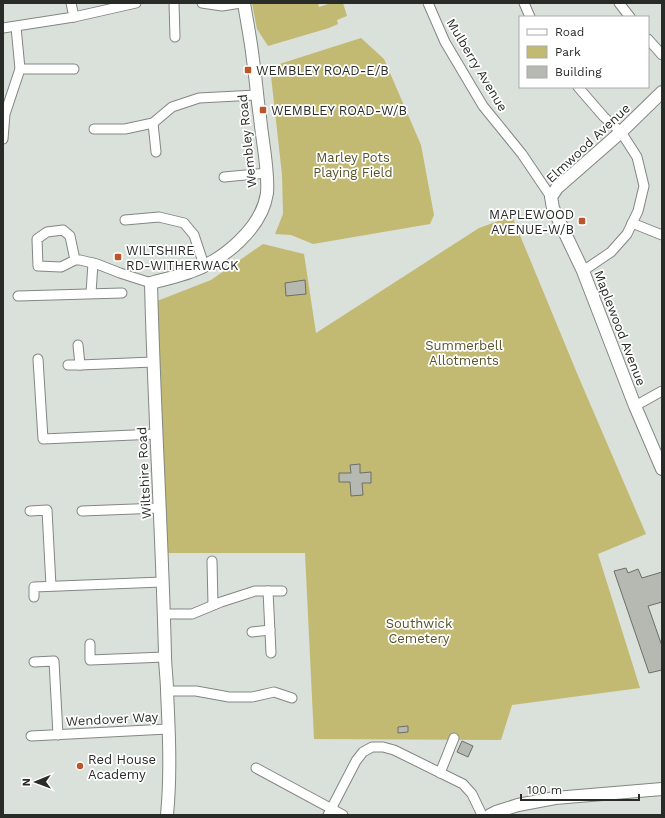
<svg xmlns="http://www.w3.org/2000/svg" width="665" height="818" viewBox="0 0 665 818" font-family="'Work Sans',sans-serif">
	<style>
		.green { fill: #c2ba72 }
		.building { fill: #b6b9b2; stroke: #6c6e67 }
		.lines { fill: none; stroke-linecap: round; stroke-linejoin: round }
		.minor-casing { stroke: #828781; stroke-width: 11 }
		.tertiary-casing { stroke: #828781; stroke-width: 14 }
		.minor { stroke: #fff; stroke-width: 9 }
		.tertiary { stroke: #fff; stroke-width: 12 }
		.poi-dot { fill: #bc5628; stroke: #fff; stroke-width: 1.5 }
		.labels { text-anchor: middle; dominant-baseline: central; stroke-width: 3.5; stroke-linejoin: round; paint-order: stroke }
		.street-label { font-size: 13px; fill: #282b28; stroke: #fff }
		.poi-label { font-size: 13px; fill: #282b28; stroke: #fff; text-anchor: start }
		.park-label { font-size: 13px; fill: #585428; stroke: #fff }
	</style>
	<rect width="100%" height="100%" fill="#dae0da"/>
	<!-- green -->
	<g class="green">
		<polygon points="252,3 318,3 319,7 331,3 343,3 347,16 337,20 338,24 329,28 268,46 257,29"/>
		<polygon points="361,38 384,59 421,145 434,215 430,224 313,244 291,235 275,234 283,214 282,175 270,67"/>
		<polygon points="512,216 579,378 646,534 598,554 640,688 512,705 501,740 314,739 305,553 166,553 157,301 211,280 263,244 304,254 316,333 479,228"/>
	</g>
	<!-- building -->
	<g class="building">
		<polygon points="305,280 306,294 286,296 285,283"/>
		<polygon points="360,464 360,473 371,472 371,483 362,483 363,495 351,496 350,482 339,482 339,473 351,473 350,465"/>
		<polygon points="626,568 628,573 638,569 642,578 662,572 662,602 648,606 662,646 662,670 649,673 614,571"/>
		<polygon points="408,726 408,732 398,733 398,727"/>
		<polygon points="462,741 473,746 468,757 457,752"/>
	</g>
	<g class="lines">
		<!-- minor casing -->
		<g class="minor-casing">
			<g id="minor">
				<polyline points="71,3 74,17"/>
				<polyline points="174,3 175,37"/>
				<polyline points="202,3 222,6 241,3"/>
				<polyline points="428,3 445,42 483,106 522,154 551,197"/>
				<polyline points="524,3 530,17"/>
				<polyline points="619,3 630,17"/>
				<polyline points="3,28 74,17 136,3"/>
				<polyline points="648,39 662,55"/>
				<polyline points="20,69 74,69"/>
				<polyline points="578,87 604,117 621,132 637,157 644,186 638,211 627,234 611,252 583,271"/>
				<polyline points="153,123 156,152"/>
				<polyline points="94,129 125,129 153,123 172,107 199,98 257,95"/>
				<polyline points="3,139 5,114 20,69 16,27"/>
				<polyline points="224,177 267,173"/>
				<polyline points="125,220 159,217 184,223 194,235 204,265"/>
				<polyline points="632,223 662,235"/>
				<polyline points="75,260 70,236 63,230 47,232 37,239 38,266 61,267 75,260 80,260 97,264 120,273 151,283"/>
				<polyline points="91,293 93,263"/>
				<polyline points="18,296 122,293"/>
				<polyline points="78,345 80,365 153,362"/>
				<polyline points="38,359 43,439 156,434"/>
				<polyline points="68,365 80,365"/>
				<polyline points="635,406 662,391"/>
				<polyline points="30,511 47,510 51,586"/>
				<polyline points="82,511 160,508"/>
				<polyline points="212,561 213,605"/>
				<polyline points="268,591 271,653"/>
				<polyline points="34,597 34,587 162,582"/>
				<polyline points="164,614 192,614 221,602 255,591 282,591"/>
				<polyline points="252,632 270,630"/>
				<polyline points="90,644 90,660 165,657"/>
				<polyline points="34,662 54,661 58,735"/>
				<polyline points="167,691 196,691 229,697 252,697 274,692 292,698"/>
				<polyline points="31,736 168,729"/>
				<polyline points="256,768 343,815"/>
				<polyline points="440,773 454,738"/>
				<polyline points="328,815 356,761 363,752 372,747 383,747 394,750 463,784 472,794 482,815"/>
			</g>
		</g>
		<!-- tertiary casing -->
		<g class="tertiary-casing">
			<g id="tertiary">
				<polyline points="662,92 621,132 557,188 551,197 553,208 583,271 635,406 662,469"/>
				<path d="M167,815C171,774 169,732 167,691C167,679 165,667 165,655C162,531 154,407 151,283C164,279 177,277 190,272C222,261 262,229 267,193C269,171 262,140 260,117C257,98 256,79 253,60C251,41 247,22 244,3"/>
				<polyline points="490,815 496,812 518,805 555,798 662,789"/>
			</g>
		</g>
		<!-- minor -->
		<use href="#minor" class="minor"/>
		<!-- tertiary -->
		<use href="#tertiary" class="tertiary"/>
	</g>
	<!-- markers -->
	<g class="poi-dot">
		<rect x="244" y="66" width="8" height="8" rx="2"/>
		<rect x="259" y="106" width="8" height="8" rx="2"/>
		<rect x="578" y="217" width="8" height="8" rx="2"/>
		<rect x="114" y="253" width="8" height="8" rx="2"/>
		<circle cx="80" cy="766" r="4"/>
	</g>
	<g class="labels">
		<!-- street labels -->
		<g class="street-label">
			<text transform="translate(477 65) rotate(59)">Mulberry Avenue</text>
			<text transform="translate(247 141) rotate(-96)">Wembley Road</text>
			<text transform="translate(588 143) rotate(-43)">Elmwood Avenue</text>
			<text transform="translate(620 328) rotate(69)">Maplewood Avenue</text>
			<text transform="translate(144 473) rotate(-93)">Wiltshire Road</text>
			<text transform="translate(112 719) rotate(-3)">Wendover Way</text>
		</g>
		<!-- poi labels -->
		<g class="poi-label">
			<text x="256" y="70">WEMBLEY ROAD-E/B</text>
			<text x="271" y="110">WEMBLEY ROAD-W/B</text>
			<text x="574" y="214" text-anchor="end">MAPLEWOOD<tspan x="574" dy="15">AVENUE-W/B</tspan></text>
			<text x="126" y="250">WILTSHIRE<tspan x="126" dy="15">RD-WITHERWACK</tspan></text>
			<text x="88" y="759">Red House<tspan x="88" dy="15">Academy</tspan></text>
		</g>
		<!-- park labels -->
		<g class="park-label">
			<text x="353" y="157">Marley Pots<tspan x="353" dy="15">Playing Field</tspan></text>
			<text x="464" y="345">Summerbell<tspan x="464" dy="15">Allotments</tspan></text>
			<text x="419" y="623">Southwick<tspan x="419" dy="15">Cemetery</tspan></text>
		</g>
	</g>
	<!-- border -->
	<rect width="665" height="818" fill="none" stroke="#282b28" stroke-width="8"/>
	<!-- legend -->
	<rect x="519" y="16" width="130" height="72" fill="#ffffff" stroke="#a9aaa9"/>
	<rect x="527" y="29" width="20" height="6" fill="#ffffff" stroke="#a9aaa9"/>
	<text x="555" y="36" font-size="12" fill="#282b28">Road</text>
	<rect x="527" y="46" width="20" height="12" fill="#c2ba72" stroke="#a9aaa9"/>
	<text x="555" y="56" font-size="12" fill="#282b28">Park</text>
	<rect x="527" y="66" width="20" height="12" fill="#b6b9b2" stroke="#a9aaa9"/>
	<text x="555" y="76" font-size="12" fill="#282b28">Building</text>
	<!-- north arrow -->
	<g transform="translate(36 782) rotate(269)" stroke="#ffffff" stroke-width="3" paint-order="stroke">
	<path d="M0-3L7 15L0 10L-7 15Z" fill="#282b28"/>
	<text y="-6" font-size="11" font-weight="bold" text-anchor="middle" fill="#282b28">N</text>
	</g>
	<!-- scale -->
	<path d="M521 794v6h118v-6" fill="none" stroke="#282b28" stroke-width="2"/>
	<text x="527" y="794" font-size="12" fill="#282b28" stroke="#ffffff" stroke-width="3" paint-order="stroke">100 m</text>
</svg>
